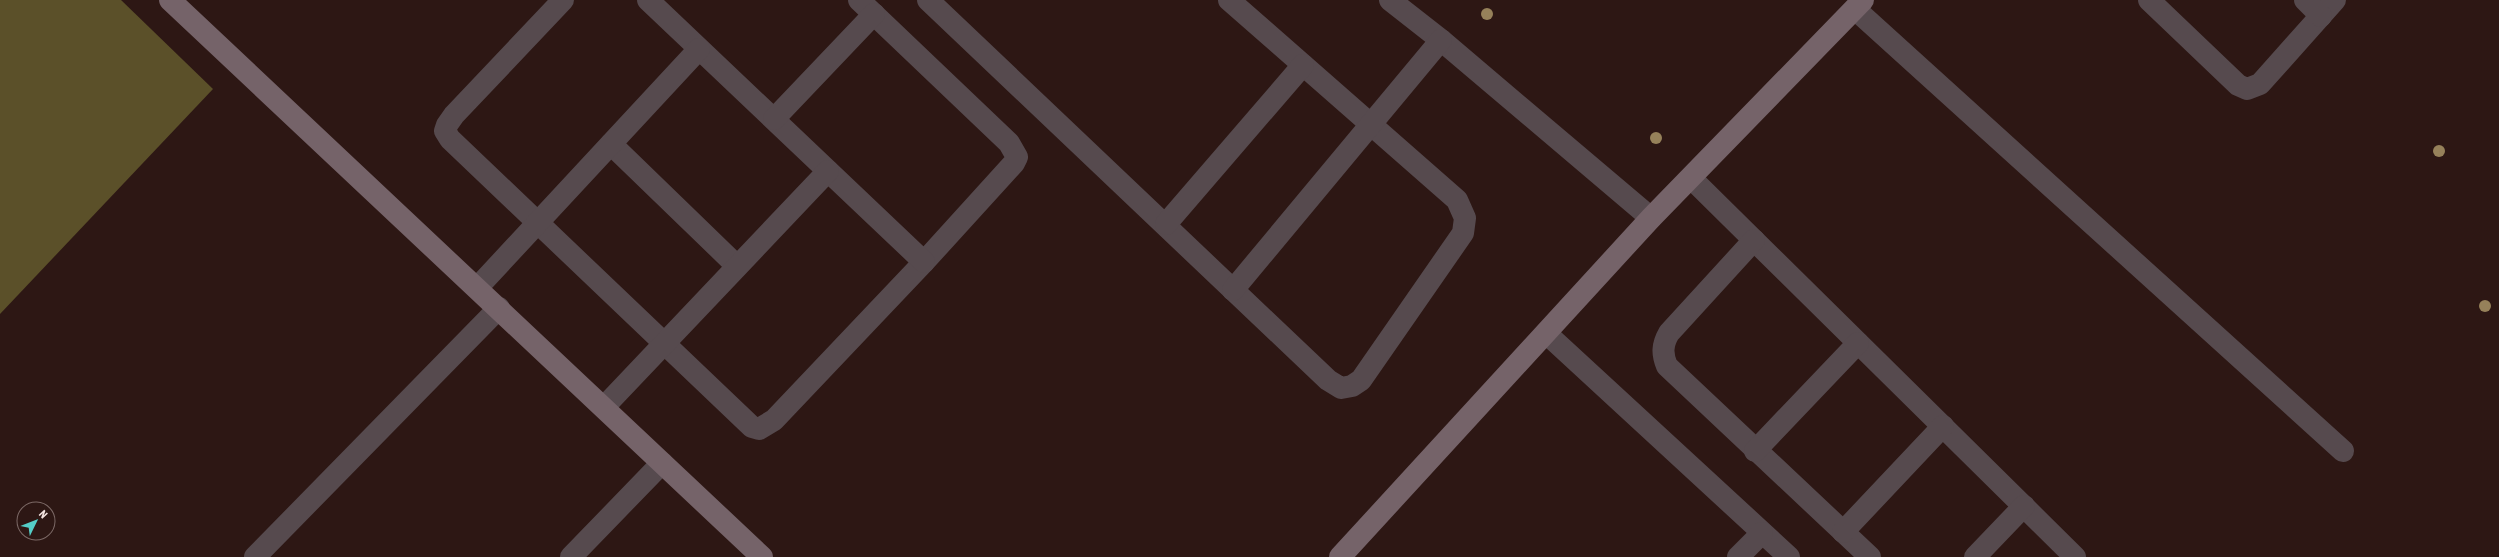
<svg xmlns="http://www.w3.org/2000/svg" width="2499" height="557" viewBox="0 0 2499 557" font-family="'Asap Condensed',sans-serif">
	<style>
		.forest { fill: #5b5029 }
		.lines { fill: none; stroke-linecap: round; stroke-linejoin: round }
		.street { stroke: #564a4e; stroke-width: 22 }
		.secondary { stroke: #756369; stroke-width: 22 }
		.tree { fill: #96815a }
	</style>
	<rect width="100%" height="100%" fill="#2d1714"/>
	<!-- forest -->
	<polygon class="forest" points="0,0 121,0 213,89 0,314"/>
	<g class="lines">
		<!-- street -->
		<g class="street">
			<polyline points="563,0 454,115 447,125 445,131 450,139 752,427 759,429 774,420 924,262 1014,163 1017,157 1009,143 859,0"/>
			<polyline points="648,0 924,262"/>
			<polyline points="928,0 1328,380 1341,388 1352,386 1361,380 1463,233 1465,218 1457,200 1229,0"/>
			<polyline points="1390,0 1441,40 1651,218"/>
			<polyline points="2149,0 2238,85 2247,89 2260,84 2335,0"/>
			<polyline points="2305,0 2321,16"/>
			<polyline points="1855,9 2343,451"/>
			<polyline points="774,119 874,14"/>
			<polyline points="611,144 737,266"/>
			<polyline points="1691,178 2075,557"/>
			<polyline points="1166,224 1303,65"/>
			<path d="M1754,240L1669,333C1662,345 1662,354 1667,366L1870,557"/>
			<polyline points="477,288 699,49"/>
			<polyline points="1233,290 1441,40"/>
			<polyline points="1547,334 1789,557"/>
			<polyline points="604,407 828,171"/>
			<polyline points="1755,451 1858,343"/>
			<polyline points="1843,532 1943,426"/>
			<polyline points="255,557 499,308"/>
			<polyline points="571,557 662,463"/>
			<polyline points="1738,557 1762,533"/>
			<polyline points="1975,557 2024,506"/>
		</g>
		<!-- secondary -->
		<g class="secondary">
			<polyline points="170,0 762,557"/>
			<polyline points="1340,557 1651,218 1863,0"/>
		</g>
	</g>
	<!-- trees -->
	<g class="tree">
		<circle cx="1487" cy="14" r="6"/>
		<circle cx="1656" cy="138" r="6"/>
		<circle cx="2439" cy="151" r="6"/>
		<circle cx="2485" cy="306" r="6"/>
	</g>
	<!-- north arrow -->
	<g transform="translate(36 521) rotate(47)"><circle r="19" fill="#2d1714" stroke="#7c6966"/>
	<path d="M0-3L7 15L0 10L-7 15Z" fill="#54cdc7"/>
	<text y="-6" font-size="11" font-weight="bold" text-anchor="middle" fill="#f3e3e0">N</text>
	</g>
</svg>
